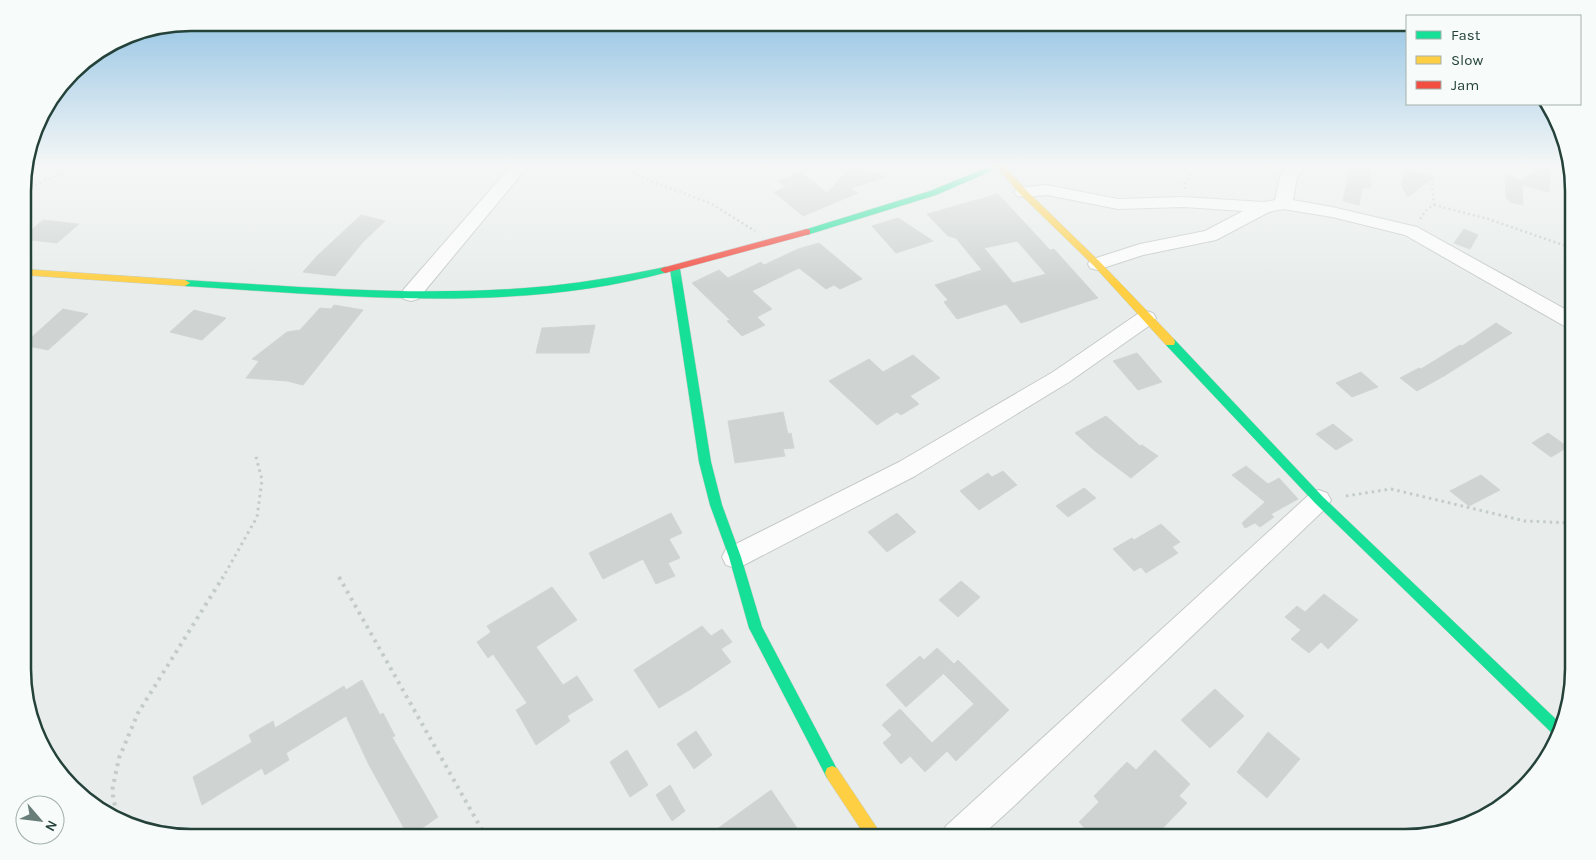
<svg xmlns="http://www.w3.org/2000/svg" width="1596" height="860" viewBox="0 0 1596 860" font-family="Karla,sans-serif">
	<style>
		.building { fill: #cfd4d2; stroke: #d1d6d4; fill-rule: evenodd }
		.lines { fill: none; stroke-linecap: round; stroke-linejoin: round }
		.street-casing { stroke: #c5cac8; stroke-width: 2 }
		.fast-casing { stroke: #c3cbc8; stroke-width: 1 }
		.slow-casing { stroke: #c3cbc8; stroke-width: 1 }
		.jam-casing { stroke: #c3cbc8; stroke-width: 1 }
		.path-far2 { stroke: #c3ccca; stroke-width: 2.5; stroke-dasharray: 2 3; stroke-linecap: butt }
		.path-far1 { stroke: #c3ccca; stroke-width: 3; stroke-dasharray: 2.5 4; stroke-linecap: butt }
		.path { stroke: #c3ccca; stroke-width: 4; stroke-dasharray: 3 5; stroke-linecap: butt }
		.street { fill: #fcfcfc; fill-rule: evenodd }
		.fast { fill: #16e098; fill-rule: evenodd }
		.slow { fill: #ffcf43; fill-rule: evenodd }
		.jam { fill: #f24e42; fill-rule: evenodd }
		.rim { fill: none; stroke: #24423a; stroke-width: 2.5 }
	</style>
	<rect width="100%" height="100%" fill="#e8edeb"/>
	<!-- building -->
	<g class="building">
		<polygon points="1350,165 1370,165 1371,188 1362,188 1359,205 1343,201"/>
		<polygon points="1544,165 1550,165 1549,192 1522,185 1523,205 1510,202 1506,197 1505,174 1521,181"/>
		<polygon points="850,167 886,177 851,188 858,193 803,216 774,192 786,187 779,181 801,172 827,193"/>
		<polygon points="1405,169 1434,177 1408,197 1401,185"/>
		<path d="M998,194L1050,250L1054,249L1098,298L1021,323L1006,304L957,319L944,302L948,300L935,285L982,270L956,238L948,236L927,214ZM1017,241L1025,250L1046,274L1013,283L984,248Z"/>
		<polygon points="361,215 385,221 363,242 335,276 303,272 317,256"/>
		<polygon points="898,218 933,241 896,253 872,226"/>
		<polygon points="43,220 79,224 57,243 23,239 23,237"/>
		<polygon points="1464,229 1478,235 1470,249 1454,243"/>
		<polygon points="819,243 862,279 840,289 834,285 826,289 799,268 752,291 772,309 757,317 765,325 742,336 727,321 730,320 692,283 719,270 728,278 761,262 764,265 798,249"/>
		<polygon points="334,305 363,310 303,385 287,381 246,378 259,361 252,359 287,332 300,330 320,308 331,309"/>
		<polygon points="63,309 88,314 48,350 23,345"/>
		<polygon points="194,310 226,318 202,340 170,332"/>
		<polygon points="1496,323 1512,333 1444,376 1417,391 1400,378 1419,368 1421,369 1460,345 1462,346"/>
		<polygon points="595,325 589,353 536,353 542,328"/>
		<polygon points="1137,353 1162,382 1138,390 1113,361"/>
		<polygon points="913,355 940,378 910,396 919,404 901,415 897,412 877,425 829,381 869,359 883,372"/>
		<polygon points="1361,372 1378,387 1352,397 1336,383"/>
		<polygon points="783,412 788,434 791,433 794,448 783,449 785,456 735,463 728,421"/>
		<polygon points="1106,416 1140,446 1142,445 1158,456 1131,478 1095,451 1075,433"/>
		<polygon points="1333,424 1353,440 1336,450 1316,434"/>
		<polygon points="1548,433 1568,447 1551,457 1532,443"/>
		<polygon points="1246,466 1268,484 1279,478 1298,499 1271,514 1274,517 1260,527 1255,523 1245,528 1242,523 1265,502 1232,475"/>
		<polygon points="1003,471 1017,485 979,510 960,491 988,473 992,477"/>
		<polygon points="1481,475 1500,490 1469,506 1450,491"/>
		<polygon points="1084,488 1096,498 1068,517 1056,506"/>
		<polygon points="671,513 682,533 669,539 680,558 668,563 675,576 656,584 643,559 603,579 589,553"/>
		<polygon points="897,513 916,532 887,552 868,532"/>
		<polygon points="1161,524 1180,542 1172,547 1178,553 1146,573 1141,567 1134,571 1113,549 1132,538 1134,540"/>
		<polygon points="961,581 980,597 958,617 939,600"/>
		<polygon points="552,587 577,620 536,647 563,685 577,676 593,700 567,716 570,721 536,745 516,710 527,703 493,654 488,658 477,642 491,632 487,626"/>
		<polygon points="1324,594 1358,620 1328,649 1321,642 1309,653 1291,639 1301,630 1285,617 1297,606 1305,612"/>
		<polygon points="702,626 711,636 722,629 732,642 721,649 731,662 691,689 659,708 634,670"/>
		<polygon points="937,648 954,664 958,660 1009,710 956,761 947,751 925,772 910,756 901,764 883,743 892,735 882,725 900,709 932,743 974,704 944,674 952,666 906,707 886,685 920,656 924,660"/>
		<polygon points="362,680 380,715 383,713 395,736 392,737 438,817 409,837 369,765 346,716 286,753 289,760 265,775 262,768 202,805 193,777 252,742 249,735 273,721 275,728 344,686 346,690"/>
		<polygon points="1215,689 1244,716 1210,748 1181,720"/>
		<polygon points="696,731 712,755 694,769 677,744"/>
		<polygon points="1268,732 1300,759 1267,798 1237,772"/>
		<polygon points="627,750 648,785 630,797 610,762"/>
		<polygon points="1155,750 1190,784 1179,796 1187,803 1154,837 1093,837 1079,822 1099,802 1094,796 1127,762 1136,770"/>
		<polygon points="670,785 685,811 672,821 656,795"/>
		<polygon points="771,790 803,837 706,837"/>
	</g>
	<g class="lines">
		<!-- street casing -->
		<g class="street-casing">
			<g id="street">
				<polygon points="512,165 529,165 418,299 411,301 404,299 401,294 404,289"/>
				<polygon points="1290,165 1308,165 1297,177 1293,200 1332,207 1417,227 1572,313 1573,329 1566,327 1405,235 1332,217 1283,209 1269,212 1216,240 1143,255 1097,270 1090,268 1088,264 1090,260 1140,244 1205,231 1243,211 1184,207 1118,209 1047,195 1023,197 1017,196 1014,192 1017,188 1047,185 1118,199 1184,197 1264,202 1275,200 1280,176"/>
				<polygon points="1146,311 1153,313 1156,318 1153,323 1069,382 915,476 744,565 735,568 726,565 722,557 726,549 899,462 1053,372 1139,313"/>
				<polygon points="1319,490 1327,493 1331,500 1327,507 1014,806 980,837 942,837 946,826 1311,493"/>
			</g>
		</g>
		<!-- fast casing -->
		<g class="fast-casing">
			<g id="fast">
				<polygon points="993,165 1005,165 936,195 810,234 807,235 802,232 804,230 930,191"/>
				<polygon points="675,266 680,269 711,462 722,505 741,557 762,627 839,773 837,778 832,780 827,778 749,628 729,557 710,505 699,462 670,269"/>
				<path d="M665,267L668,268V272C512,314 345,296 185,286L180,283L185,280C306,287 428,298 549,286C588,282 627,275 665,267Z"/>
				<polygon points="1170,338 1174,339 1323,497 1561,724 1557,738 1315,503 1166,345 1165,342"/>
			</g>
		</g>
		<!-- slow casing -->
		<g class="slow-casing">
			<g id="slow">
				<polygon points="995,165 1004,165 1026,190 1100,262 1174,339 1175,342 1174,345 1166,345 1094,266 1020,194"/>
				<polygon points="23,269 185,280 190,283 185,286 23,275"/>
				<polygon points="832,766 837,768 883,837 866,837 827,778 825,773 827,768"/>
			</g>
		</g>
		<!-- jam casing -->
		<g class="jam-casing">
			<polygon id="jam" points="807,229 810,230 810,234 665,273 660,270 662,268"/>
		</g>
		<!-- path-far2 -->
		<g class="path-far2">
			<polyline points="620,165 653,182 710,203 755,231"/>
			<polyline points="1185,189 1185,183 1197,165"/>
			<polyline points="23,194 37,184 82,165"/>
			<polyline points="1434,205 1488,219 1572,248"/>
			<polyline points="1420,219 1427,209 1434,205 1430,165"/>
		</g>
		<!-- path-far1 -->
		<g class="path-far1">
			<polyline points="1346,496 1391,489 1525,521 1573,523"/>
			<polyline points="339,577 340,579"/>
			<polyline points="222,579 257,517 262,480 255,453"/>
		</g>
		<!-- path -->
		<g class="path">
			<polyline points="339,577 486,837"/>
			<polyline points="118,821 112,791 119,758 138,713 223,577"/>
		</g>
		<!-- street -->
		<use href="#street" class="street"/>
		<!-- fast -->
		<use href="#fast" class="fast"/>
		<!-- slow -->
		<use href="#slow" class="slow"/>
		<!-- jam -->
		<use href="#jam" class="jam"/>
	</g>
	<!-- sky -->
	<linearGradient id="sky" x2="0" y2="1"><stop stop-color="#8fc1e3"/><stop offset="0.58" stop-color="#f5f7f6"/><stop offset="1" stop-color="#f5f7f6" stop-opacity="0"/></linearGradient>
	<rect width="1596" height="286" fill="url(#sky)"/>
	<!-- crop -->
	<path d="M0 0H1596V860H0ZM191 31H1405A160 160 0 0 1 1565 191V669A160 160 0 0 1 1405 829H191A160 160 0 0 1 31 669V191A160 160 0 0 1 191 31Z" fill="#f7fbf9" fill-rule="evenodd"/>
	<path class="rim" d="M191 31H1405A160 160 0 0 1 1565 191V669A160 160 0 0 1 1405 829H191A160 160 0 0 1 31 669V191A160 160 0 0 1 191 31Z"/>
	<!-- legend -->
	<rect x="1406" y="15" width="175" height="90" fill="#f7fbf9" stroke="#a3b1ad"/>
	<rect x="1416" y="31" width="25" height="8" fill="#16e098" stroke="#a3b1ad"/>
	<text x="1451" y="40" font-size="15" fill="#24423a">Fast</text>
	<rect x="1416" y="56" width="25" height="8" fill="#ffcf43" stroke="#a3b1ad"/>
	<text x="1451" y="65" font-size="15" fill="#24423a">Slow</text>
	<rect x="1416" y="81" width="25" height="8" fill="#f24e42" stroke="#a3b1ad"/>
	<text x="1451" y="90" font-size="15" fill="#24423a">Jam</text>
	<!-- north arrow -->
	<g transform="translate(40 820) rotate(118)"><circle r="24" fill="#f7fbf9" stroke="#a3b1ad"/>
	<path d="M0-4L9 19L0 12L-9 19Z" fill="#697e78"/>
	<text y="-8" font-size="14" font-weight="bold" text-anchor="middle" fill="#24423a">N</text>
	</g>
</svg>
